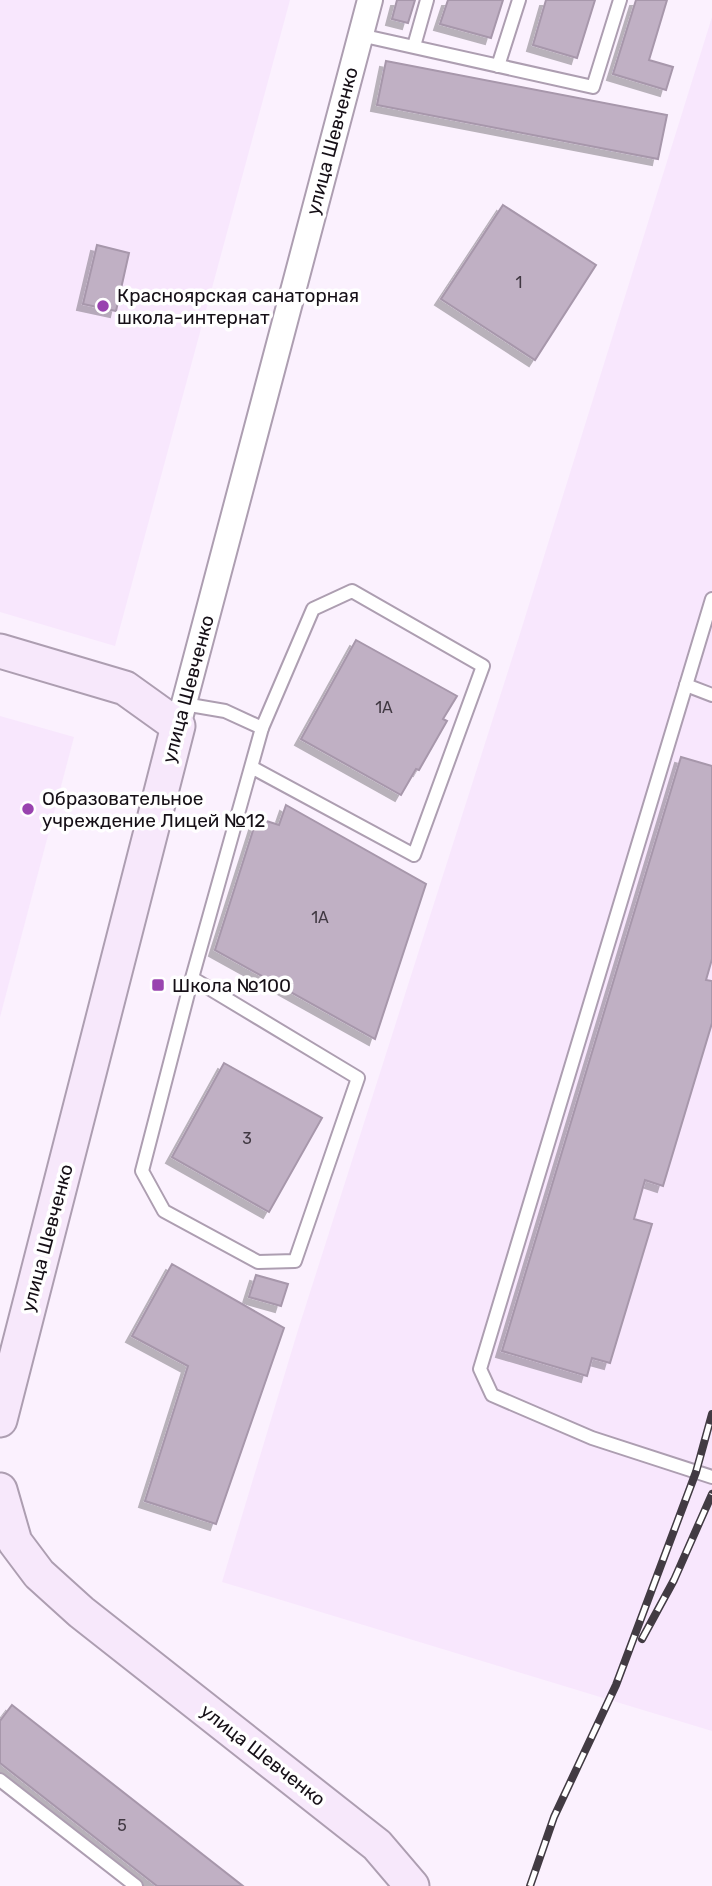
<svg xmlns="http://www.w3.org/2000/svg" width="712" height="1886" viewBox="0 0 712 1886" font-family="Rubik,sans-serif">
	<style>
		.built { fill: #f8e7fd }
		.building { fill: #c0b0c4; stroke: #a797ab; stroke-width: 2; filter: url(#shadow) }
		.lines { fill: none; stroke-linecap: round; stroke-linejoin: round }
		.lane-casing { stroke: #ad9eb1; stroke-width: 16 }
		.street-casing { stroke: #ad9eb1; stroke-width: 28 }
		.secondary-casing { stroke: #ad9eb1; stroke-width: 37 }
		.lane { stroke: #fff; stroke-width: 12 }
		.street { stroke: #fff; stroke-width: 24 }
		.secondary { stroke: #f7e8fb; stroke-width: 33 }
		.rail-casing { stroke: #423b43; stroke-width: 8 }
		.rail { stroke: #fff; stroke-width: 5; stroke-dasharray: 16; stroke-linecap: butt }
		.poi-dot { fill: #9943af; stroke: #fff; stroke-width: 2.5 }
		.labels { text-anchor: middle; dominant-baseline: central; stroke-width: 7; stroke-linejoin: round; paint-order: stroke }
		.number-label { font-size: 16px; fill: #403842 }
		.street-label { font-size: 19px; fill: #161017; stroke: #fff }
		.poi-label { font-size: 19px; fill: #161017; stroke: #fff; text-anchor: start }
	</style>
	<defs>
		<filter id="shadow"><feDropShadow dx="-6" dy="6" stdDeviation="0" flood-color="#0004"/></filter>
	</defs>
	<rect width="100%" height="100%" fill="#fbf1fe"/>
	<!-- built -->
	<g class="built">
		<polygon points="0,0 290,0 115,646 0,612"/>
		<polygon points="712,17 712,1731 222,1582 298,1330 518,640"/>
		<polygon points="0,716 74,737 0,1017"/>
	</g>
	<!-- building -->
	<g class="building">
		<polygon points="397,0 415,0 408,23 392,19"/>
		<polygon points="448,0 503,0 491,38 440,24"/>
		<polygon points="546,0 595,0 577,58 533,45"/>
		<polygon points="636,0 667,0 649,60 673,67 666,90 613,74"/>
		<polygon points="386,61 667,115 658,159 377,105"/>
		<polygon points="503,205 596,265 535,360 441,299"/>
		<polygon points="97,245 129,253 116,311 83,304"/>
		<polygon points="356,640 457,696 443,719 447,721 419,770 416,769 401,795 301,739"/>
		<polygon points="681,757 712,766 712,959 706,980 712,981 712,1023 663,1186 645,1180 634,1219 652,1224 610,1363 592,1358 587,1376 502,1351"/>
		<polygon points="286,805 426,884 375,1039 215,950 257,818 279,825"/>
		<polygon points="224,1063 322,1118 269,1212 172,1157"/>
		<polygon points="172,1264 284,1328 216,1524 145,1501 188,1366 132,1336"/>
		<polygon points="256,1275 288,1284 281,1306 249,1297"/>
		<polygon points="12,1705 243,1886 157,1886 0,1763 0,1721"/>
	</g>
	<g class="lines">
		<!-- lane casing -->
		<g class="lane-casing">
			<g id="lane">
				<polyline points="360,35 593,87 620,0"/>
				<polyline points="414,46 427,0"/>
				<polyline points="498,66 519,0"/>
				<polyline points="712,599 480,1369 492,1395 592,1438 712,1477"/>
				<polyline points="686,685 712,695"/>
				<polyline points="184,704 225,711 262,728"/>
				<polyline points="192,978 358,1078 295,1261 258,1262 164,1211 142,1171 192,978 262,728 313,609 352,591 483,666 414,855 253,768"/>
				<polyline points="0,1780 136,1886"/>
			</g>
		</g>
		<!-- street casing -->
		<g class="street-casing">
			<polyline id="street" points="178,726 370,0"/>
		</g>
		<!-- secondary casing -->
		<g class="secondary-casing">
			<g id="secondary">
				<polyline points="0,651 125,688 178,726 0,1420"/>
				<polyline points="0,1490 15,1542 39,1574 81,1612 377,1845 412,1886"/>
			</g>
		</g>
		<!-- lane -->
		<use href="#lane" class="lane"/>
		<!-- street -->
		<use href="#street" class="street"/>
		<!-- secondary -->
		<use href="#secondary" class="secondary"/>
		<!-- rail casing -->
		<g class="rail-casing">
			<g id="rail">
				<polyline points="642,1639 674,1580 712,1494"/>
				<polyline points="530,1886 554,1817 616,1685 696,1472 712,1414"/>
			</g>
		</g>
		<!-- rail -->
		<use href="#rail" class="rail"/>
	</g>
	<!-- markers -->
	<g class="poi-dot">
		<circle cx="103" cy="306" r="7"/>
		<circle cx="28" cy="809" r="7"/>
		<rect x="151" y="978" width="14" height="14" rx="3.5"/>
	</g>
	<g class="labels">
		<!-- number labels -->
		<g class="number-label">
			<text x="519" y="282">1</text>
			<text x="384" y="707">1А</text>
			<text x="320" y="917">1А</text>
			<text x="247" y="1138">3</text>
			<text x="122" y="1825">5</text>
		</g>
		<!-- street labels -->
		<g class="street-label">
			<text transform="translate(332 141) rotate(-75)">улица Шевченко</text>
			<text transform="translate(188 689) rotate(-75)">улица Шевченко</text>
			<text transform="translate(47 1238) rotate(-75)">улица Шевченко</text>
			<text transform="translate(263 1755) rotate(38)">улица Шевченко</text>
		</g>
		<!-- poi labels -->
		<g class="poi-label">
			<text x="117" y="295">Красноярская санаторная<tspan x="117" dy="22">школа-интернат</tspan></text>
			<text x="42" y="798">Образовательное<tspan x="42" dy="22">учреждение Лицей №12</tspan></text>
			<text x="172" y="985">Школа №100</text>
		</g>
	</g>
</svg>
